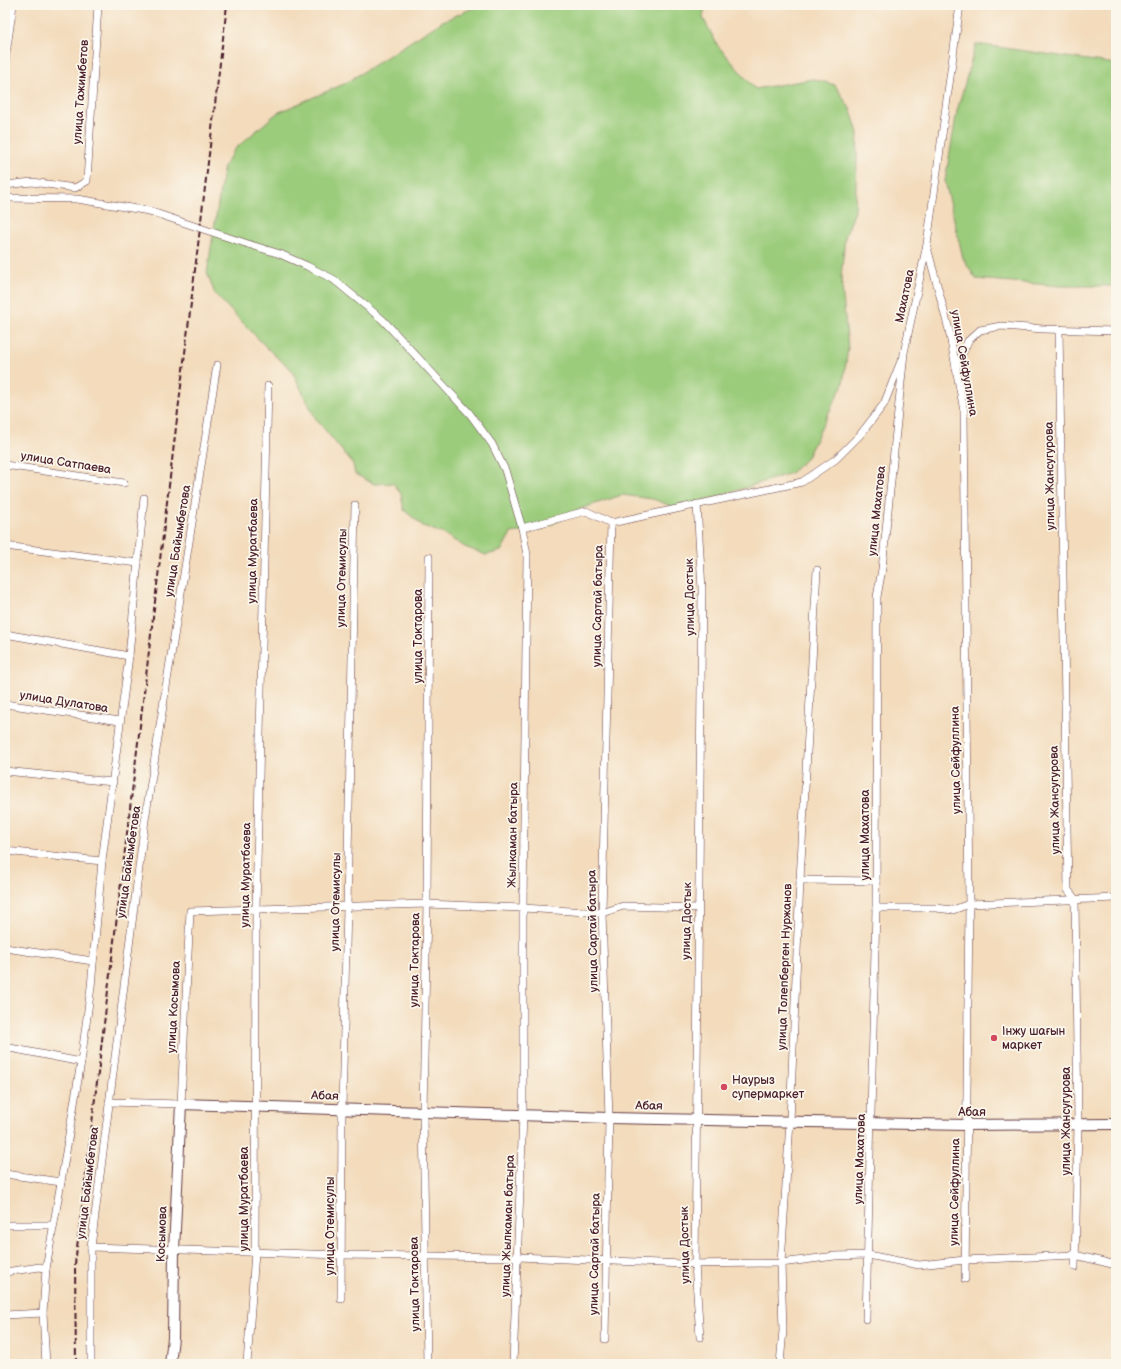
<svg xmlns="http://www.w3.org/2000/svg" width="1121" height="1369" viewBox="0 0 1121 1369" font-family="'Balsamiq Sans',sans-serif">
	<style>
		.green { fill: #9bcc7c; stroke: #727654 }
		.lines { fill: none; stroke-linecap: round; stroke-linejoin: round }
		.street-casing { stroke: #633b41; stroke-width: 8 }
		.secondary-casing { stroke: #633b41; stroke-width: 12 }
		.street { stroke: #fff; stroke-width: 7 }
		.secondary { stroke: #fff; stroke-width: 10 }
		.rail { stroke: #4a1f2b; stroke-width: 2; stroke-dasharray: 6 3; stroke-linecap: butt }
		.street-bridge-casing { stroke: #633b41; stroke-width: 8; stroke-linecap: butt }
		.street-bridge { stroke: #fff; stroke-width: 7 }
		.poi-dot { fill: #d1495b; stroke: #fbf7ec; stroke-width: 1.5 }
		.labels { text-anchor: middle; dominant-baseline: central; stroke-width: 3.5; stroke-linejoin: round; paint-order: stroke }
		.street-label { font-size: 12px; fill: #4a1f2b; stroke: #fbf7ec }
		.poi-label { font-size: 12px; fill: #4a1f2b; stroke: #fbf7ec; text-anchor: start }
	</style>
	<rect width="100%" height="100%" fill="#fbf7ec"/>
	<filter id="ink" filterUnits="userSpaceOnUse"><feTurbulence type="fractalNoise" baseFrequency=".025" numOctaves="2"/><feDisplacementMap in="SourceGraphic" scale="8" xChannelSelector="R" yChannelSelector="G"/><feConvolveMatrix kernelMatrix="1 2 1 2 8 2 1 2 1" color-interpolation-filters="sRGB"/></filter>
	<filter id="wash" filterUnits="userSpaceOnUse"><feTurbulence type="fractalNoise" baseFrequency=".012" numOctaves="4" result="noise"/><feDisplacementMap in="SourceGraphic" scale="16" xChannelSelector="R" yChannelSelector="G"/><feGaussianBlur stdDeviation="0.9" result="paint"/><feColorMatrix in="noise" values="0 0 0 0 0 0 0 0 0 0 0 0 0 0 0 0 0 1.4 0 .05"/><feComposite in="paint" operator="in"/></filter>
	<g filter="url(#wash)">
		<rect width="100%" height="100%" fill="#f3dbbc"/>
		<!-- green -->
		<g class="green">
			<polygon points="480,5 705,5 703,18 718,46 755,89 813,79 835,85 851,110 858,133 855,211 845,237 841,277 848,348 843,384 806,459 791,473 679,509 653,499 622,495 583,508 543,529 511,533 501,551 486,555 465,547 444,534 423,526 404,510 401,494 393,483 374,484 355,474 353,464 316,419 291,369 273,354 215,294 207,273 224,166 235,149 277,113 344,84 443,21"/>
			<polygon points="976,44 1116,64 1116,286 1061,286 976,279 963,258 945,181 957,111"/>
		</g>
	</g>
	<g filter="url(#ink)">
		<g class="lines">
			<!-- street casing -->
			<g class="street-casing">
				<g id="street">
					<polyline points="5,61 13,5"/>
					<polyline points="5,185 32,182 75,188 87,181 98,5"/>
					<polyline points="5,198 77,199 149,211"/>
					<polyline points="248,244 280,254 307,266 333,279 383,320 470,414 492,444 505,470 522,528"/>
					<polyline points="927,247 949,330 964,411 969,904 965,1279"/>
					<polyline points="1059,329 1068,890 1075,899 1078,1124 1075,1267"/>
					<polyline points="956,368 968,341 980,330 1001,326 1044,329 1116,331"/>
					<polyline points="5,465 124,483"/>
					<polyline points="697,504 702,589 695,1264 700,1337"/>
					<polyline points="5,546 138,563"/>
					<polyline points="5,634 129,656"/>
					<polyline points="5,704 120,721"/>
					<polyline points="5,771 113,782"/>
					<polyline points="5,851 102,861"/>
					<polyline points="800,880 876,881"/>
					<polyline points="876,908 936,908 953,910 969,904 1116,898"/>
					<polyline points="5,948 93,961"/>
					<polyline points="5,1047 81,1062"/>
					<polyline points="109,1102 181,1104 190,911 427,904 523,908 602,913 623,906 698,908"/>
					<polyline points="5,1174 61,1182"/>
					<polyline points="5,1225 53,1225"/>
					<polyline points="91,1247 341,1255 518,1257 684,1264 781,1263 835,1256 868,1255 919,1265 965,1260 1075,1255 1116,1265"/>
					<polyline points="5,1272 40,1267 46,1269"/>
					<polyline points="341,1299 342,1109 347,907 355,505"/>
					<polyline points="5,1315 43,1313"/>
					<polyline points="866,1319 876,908 877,597 882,569 904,353 927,244 960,5"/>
					<polyline points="605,1339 609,1118 602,913 611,523"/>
					<polyline points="46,1364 43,1313 46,1269 61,1182 81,1062 91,987 102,861 129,656 144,498"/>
					<polyline points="91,1364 91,1247 145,820 217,365"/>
					<polyline points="247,1364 255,1252 256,909 268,386"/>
					<polyline points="427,1364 423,1112 427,904 429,557"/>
					<polyline points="513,1364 523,1115 523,908 527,555 522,528 586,511 611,523 802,482 836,459 860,435 884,404 901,361"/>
					<polyline points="780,1364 783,1330 781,1263 790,1121 800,880 817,570"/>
				</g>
			</g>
			<!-- secondary casing -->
			<g class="secondary-casing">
				<polyline id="secondary" points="170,1364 173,1338 174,1250 181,1104 609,1118 966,1125 1116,1124"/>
			</g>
			<!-- street -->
			<use href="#street" class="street"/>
			<!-- secondary -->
			<use href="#secondary" class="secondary"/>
			<!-- rail -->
			<polyline class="rail" points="76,1364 75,1264 227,5"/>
			<!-- street-bridge casing -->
			<g class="street-bridge-casing">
				<polyline id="street-bridge" points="149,211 248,244"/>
			</g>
			<!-- street-bridge -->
			<use href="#street-bridge" class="street-bridge"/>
		</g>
	</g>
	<!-- markers -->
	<g class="poi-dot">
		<circle cx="994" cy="1038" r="4"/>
		<circle cx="724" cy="1087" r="4"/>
	</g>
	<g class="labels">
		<!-- street labels -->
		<g class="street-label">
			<text transform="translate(81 92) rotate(-86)">улица Тажимбетов</text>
			<text transform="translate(905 296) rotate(-78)">Махатова</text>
			<text transform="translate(964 363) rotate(80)">улица Сейфуллина</text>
			<text transform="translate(66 463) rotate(9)">улица Сатпаева</text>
			<text transform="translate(1050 476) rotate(-91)">улица Жансугурова</text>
			<text transform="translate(877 511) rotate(-84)">улица Махатова</text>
			<text transform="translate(178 541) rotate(-81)">улица Байымбетова</text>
			<text transform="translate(253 551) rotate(-89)">улица Муратбаева</text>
			<text transform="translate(342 578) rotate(-89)">улица Отемисулы</text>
			<text transform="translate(690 597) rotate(-91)">улица Достык</text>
			<text transform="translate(598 606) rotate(-89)">улица Сартай батыра</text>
			<text transform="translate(418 636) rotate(-90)">улица Токтарова</text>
			<text transform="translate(64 702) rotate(9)">улица Дулатова</text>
			<text transform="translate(956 760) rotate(-91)">улица Сейфуллина</text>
			<text transform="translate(1055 800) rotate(-91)">улица Жансугурова</text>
			<text transform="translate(513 835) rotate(-89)">Жылкаман батыра</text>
			<text transform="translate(865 835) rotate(-90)">улица Махатова</text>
			<text transform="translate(129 862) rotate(-82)">улица Байымбетова</text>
			<text transform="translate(246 875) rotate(-89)">улица Муратбаева</text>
			<text transform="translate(336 902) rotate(-89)">улица Отемисулы</text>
			<text transform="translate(687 921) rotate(-89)">улица Достык</text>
			<text transform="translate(593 931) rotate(-91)">улица Сартай батыра</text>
			<text transform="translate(415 960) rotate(-89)">улица Токтарова</text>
			<text transform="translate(785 967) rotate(-88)">улица Толепберген Нуржанов</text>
			<text transform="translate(174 1007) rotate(-87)">улица Косымова</text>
			<text transform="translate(325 1096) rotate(2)">Абая</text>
			<text transform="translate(649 1106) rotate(1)">Абая</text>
			<text x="972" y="1112">Абая</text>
			<text transform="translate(1066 1121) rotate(-90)">улица Жансугурова</text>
			<text transform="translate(860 1159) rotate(-88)">улица Махатова</text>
			<text transform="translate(88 1183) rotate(-83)">улица Байымбетова</text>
			<text transform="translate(955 1192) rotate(-89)">улица Сейфуллина</text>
			<text transform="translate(244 1199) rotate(-90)">улица Муратбаева</text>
			<text transform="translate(330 1226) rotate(-90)">улица Отемисулы</text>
			<text transform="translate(508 1226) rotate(-88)">улица Жылкаман батыра</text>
			<text transform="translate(162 1234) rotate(-88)">Косымова</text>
			<text transform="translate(685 1245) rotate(-91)">улица Достык</text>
			<text transform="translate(595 1254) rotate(-89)">улица Сартай батыра</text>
			<text transform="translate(415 1284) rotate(-91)">улица Токтарова</text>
		</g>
		<!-- poi labels -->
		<g class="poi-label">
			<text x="1002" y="1031">Інжу шағын<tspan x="1002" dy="14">маркет</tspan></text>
			<text x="732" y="1080">Наурыз<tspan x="732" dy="14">супермаркет</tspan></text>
		</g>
	</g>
	<!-- margin -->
	<rect width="1121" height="1369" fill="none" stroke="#fbf7ec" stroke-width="20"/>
</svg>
